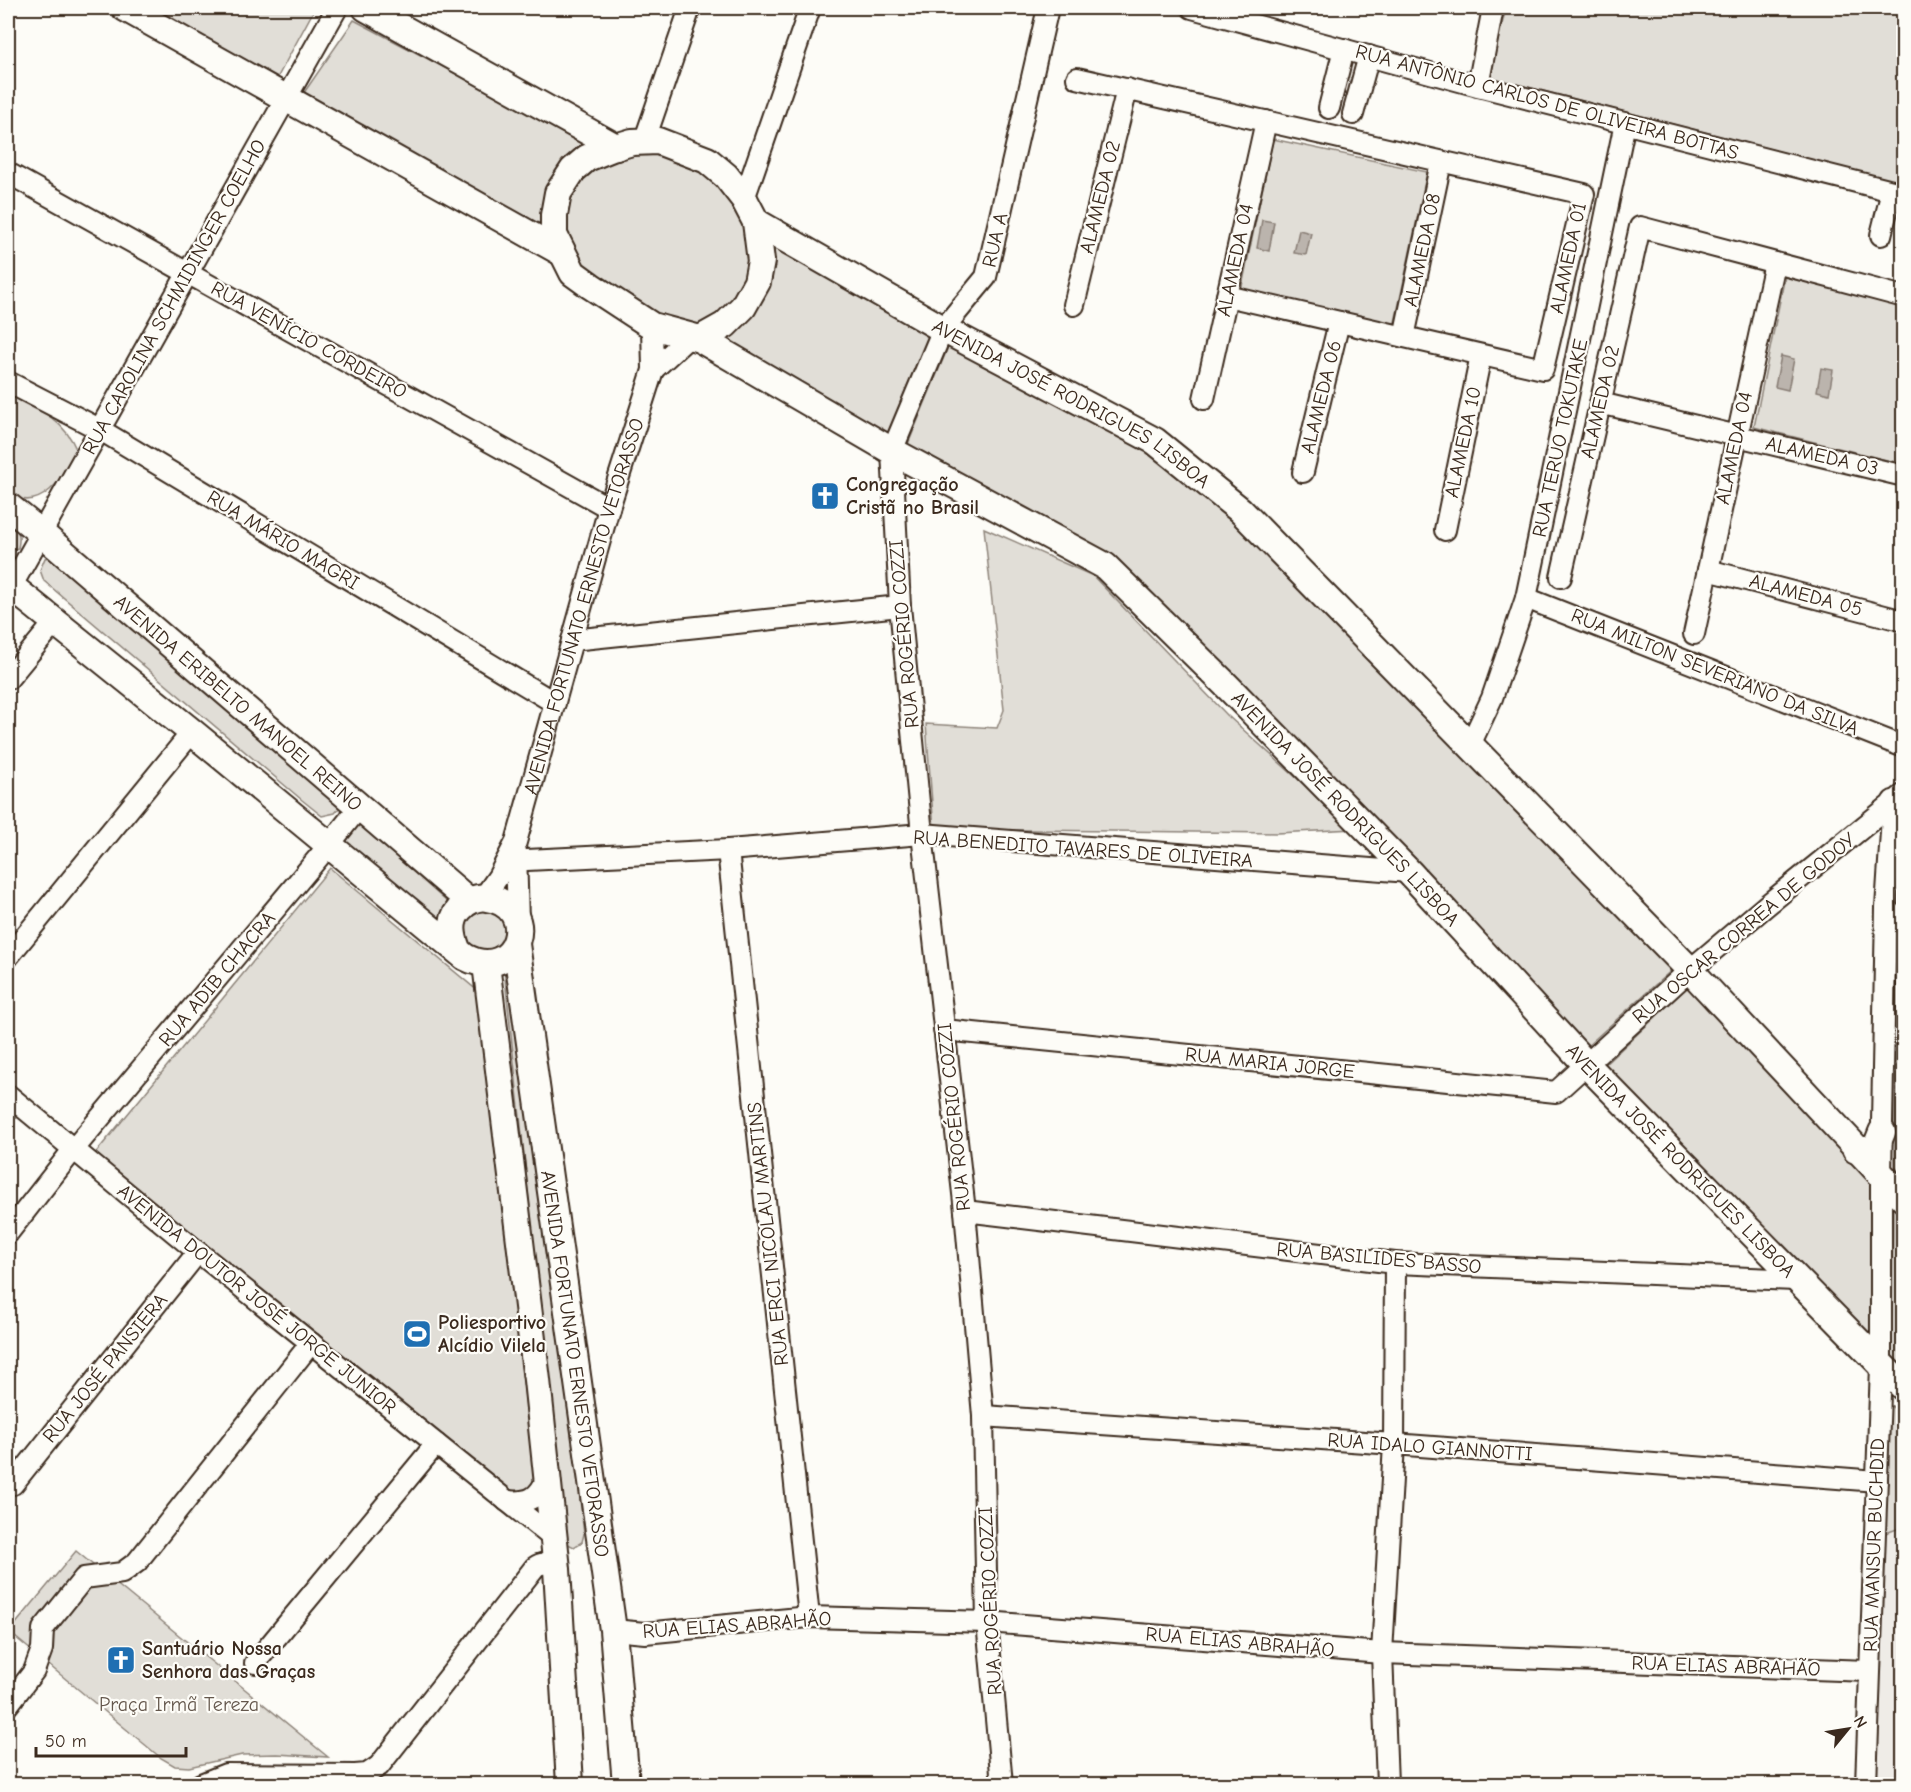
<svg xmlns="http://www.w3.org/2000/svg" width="1911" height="1792" viewBox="0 0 1911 1792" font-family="'Comic Neue',sans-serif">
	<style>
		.built { fill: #efece7 }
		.green { fill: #e1ded7; stroke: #8e847a; stroke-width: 1.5 }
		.water { fill: #bbb4ad; stroke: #887d74; stroke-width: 1.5 }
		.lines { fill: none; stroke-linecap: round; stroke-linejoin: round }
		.minor-casing { stroke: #3b2a1e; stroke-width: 24 }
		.major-casing { stroke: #3b2a1e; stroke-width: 30 }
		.minor { stroke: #fdfcf7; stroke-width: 20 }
		.major { stroke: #fdfcf7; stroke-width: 26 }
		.labels { text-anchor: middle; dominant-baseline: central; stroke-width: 4.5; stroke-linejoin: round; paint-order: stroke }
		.street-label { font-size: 20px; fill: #3b2a1e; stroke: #fdfcf7 }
		.poi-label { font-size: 20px; font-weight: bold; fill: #3b2a1e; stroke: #fdfcf7; text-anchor: start }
		.park-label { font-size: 20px; fill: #64574c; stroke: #fdfcf7 }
	</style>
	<rect width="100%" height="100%" fill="#fdfcf7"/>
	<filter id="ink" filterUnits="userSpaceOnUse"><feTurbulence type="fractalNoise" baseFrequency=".0167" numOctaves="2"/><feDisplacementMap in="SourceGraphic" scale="12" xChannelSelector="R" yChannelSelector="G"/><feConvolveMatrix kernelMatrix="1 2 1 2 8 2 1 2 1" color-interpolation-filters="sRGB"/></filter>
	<g filter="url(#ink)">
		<!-- built -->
		<polygon class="built" points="1903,1527 1903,1784 1878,1784 1883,1534"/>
		<!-- green -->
		<g class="green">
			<polygon points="144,8 315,8 275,82"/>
			<polygon points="1506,8 1903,8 1903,183 1489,77"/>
			<polygon points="354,20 591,145 558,167 543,198 543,232 301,97"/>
			<polygon points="1273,139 1427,172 1394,327 1241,291"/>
			<polygon points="635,151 680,157 718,184 736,207 745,225 749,242 747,278 734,303 718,317 698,328 657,316 580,265 562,233 566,197 591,166"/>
			<polygon points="774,246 931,335 887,435 717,340 767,288 775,266"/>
			<polygon points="1785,276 1903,306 1903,464 1754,427"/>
			<polygon points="951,340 1151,447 1235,516 1675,967 1585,1048 1245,684 1109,562 906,449"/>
			<path d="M8,393C37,408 64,419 77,451C66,476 38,517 8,492Z"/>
			<path d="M8,522C19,531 21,533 18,548L9,551Z"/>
			<polygon points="984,528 1093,576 1228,716 1353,829 1277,833 934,829 926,724 997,728 1004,710"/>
			<polygon points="57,555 343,804 335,813 322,816 302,800 44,581 40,570 45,558"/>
			<polygon points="357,822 447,902 435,925 342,839"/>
			<polygon points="330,868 479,992 538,1513 94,1155"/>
			<polygon points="473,906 507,913 509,947 470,954 461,919"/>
			<polygon points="1897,933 1904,940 1903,1177 1895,1167 1895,1072"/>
			<polygon points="503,960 518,967 584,1534 582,1542 574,1547 566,1543"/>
			<polygon points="1690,985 1872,1183 1873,1345 1601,1068"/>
			<polygon points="1893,1200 1903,1211 1903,1371 1892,1360"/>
			<polygon points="1892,1406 1904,1419 1903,1527 1883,1534 1883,1411"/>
			<polygon points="76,1551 328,1757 277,1754 242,1755 189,1767 175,1766 161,1758 9,1632"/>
		</g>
		<!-- water -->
		<g class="water">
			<polygon points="1262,220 1274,222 1269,251 1257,248"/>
			<polygon points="1299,230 1311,233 1306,255 1294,253"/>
			<polygon points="1781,356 1794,359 1788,390 1775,387"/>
			<polygon points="1821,368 1833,370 1829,394 1817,391"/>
		</g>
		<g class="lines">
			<!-- minor casing -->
			<g class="minor-casing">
				<g id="minor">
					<polyline points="1192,8 1478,86 1904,194"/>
					<polyline points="1077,78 1584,194 1543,369 1227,296"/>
					<polyline points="1478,86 1493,8"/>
					<polyline points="1329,108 1344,49"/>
					<polyline points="1353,114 1369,56"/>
					<polyline points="644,142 690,8"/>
					<polyline points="8,173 609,508"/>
					<polyline points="744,199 810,8"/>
					<polyline points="1881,235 1892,191"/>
					<polyline points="1074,305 1127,89"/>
					<polyline points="1404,337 1441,162"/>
					<polyline points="653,370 690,336"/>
					<polyline points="8,382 99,429 555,703"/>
					<polyline points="1204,399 1266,121"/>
					<polyline points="1600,403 1904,476"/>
					<polyline points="1303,472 1339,322"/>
					<polyline points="1445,530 1481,355"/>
					<polyline points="1708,570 1904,621"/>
					<polyline points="1561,577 1640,227 1904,297"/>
					<polyline points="11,587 337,8"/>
					<polyline points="1526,598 1904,747"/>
					<polyline points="1694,634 1775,263"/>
					<polyline points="572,640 900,606"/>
					<polyline points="8,679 56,621"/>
					<polyline points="1470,745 1492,698 1526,598 1625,123"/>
					<polyline points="728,850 809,1617"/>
					<polyline points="516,851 518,921"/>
					<polyline points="507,861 728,850 922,834 1409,872"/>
					<path id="s1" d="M484,897L498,877L516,842L609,508L653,370L652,326"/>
					<polyline points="1886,908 1904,926"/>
					<polyline points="8,957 192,732"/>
					<polyline points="944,1030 1556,1092 1690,970 1767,905 1904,794"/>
					<polyline points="8,1095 198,1252 553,1538"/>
					<polyline points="965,1211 1395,1263 1796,1280"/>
					<polyline points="8,1233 73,1150 329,845 360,806"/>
					<polyline points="983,1416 1394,1444 1877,1481"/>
					<polyline points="8,1482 13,1484 198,1252"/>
					<path d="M507,1501C529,1503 538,1499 547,1478"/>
					<polyline points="613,1630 645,1633 809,1617 987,1622 1382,1653 1868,1671"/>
					<polyline points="255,1663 436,1444"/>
					<polyline points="8,1705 34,1671 42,1649 43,1629 84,1578 122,1573 137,1562 311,1343"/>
					<path d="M201,1784L226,1774L355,1775L367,1774L379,1766L535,1567C543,1561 549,1564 557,1569"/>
					<polyline points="1002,1784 987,1622 983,1416 965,1211 922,834 900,606 892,451 943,329 986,277 1048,8"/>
					<polyline points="1387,1784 1382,1653 1394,1444 1395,1263"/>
					<polyline points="1866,1784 1881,1366 1881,1176 1886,908 1893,801"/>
				</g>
			</g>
			<!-- major casing -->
			<g class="major-casing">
				<g id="major">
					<polyline points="125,8 561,252"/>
					<polyline points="366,8 616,147"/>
					<polygon points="658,141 707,160 726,176 744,199 756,222 761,261 757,282 743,307 725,325 700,339 652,326 591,286 573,273 554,235 554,215 558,193 573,170 587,158 612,148 632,142"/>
					<path id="s2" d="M756,222L943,329L1155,441L1240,510L1690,970L1904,1199"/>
					<path id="s3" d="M700,339L892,451L1105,566L1227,686L1409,872L1586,1064L1904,1388"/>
					<path id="s4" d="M8,506L41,533L469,901"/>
					<path d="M8,584L192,732L465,957C519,985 541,905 487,898C477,896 465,902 459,910C449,922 452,936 457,949"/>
					<path id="s5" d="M516,944L613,1630L626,1784"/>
					<polyline points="486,964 537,1380 557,1569 570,1784"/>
					<polyline points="1856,1150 1868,1150 1876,1147 1882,1132"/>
				</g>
			</g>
			<!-- minor -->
			<use href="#minor" class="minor"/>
			<!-- major -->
			<use href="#major" class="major"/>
		</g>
	</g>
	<!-- icons -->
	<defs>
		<g id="church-square" transform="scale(1.5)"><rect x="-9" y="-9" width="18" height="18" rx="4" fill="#1f6fb2" stroke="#fdfcf7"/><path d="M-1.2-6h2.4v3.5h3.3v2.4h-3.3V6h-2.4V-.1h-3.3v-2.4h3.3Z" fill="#fff"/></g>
		<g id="stadium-square" transform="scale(1.5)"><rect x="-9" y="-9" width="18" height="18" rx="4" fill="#1f6fb2" stroke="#fdfcf7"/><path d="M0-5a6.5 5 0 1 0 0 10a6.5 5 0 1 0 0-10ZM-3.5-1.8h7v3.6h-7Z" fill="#fff"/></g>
	</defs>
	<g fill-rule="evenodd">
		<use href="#church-square" x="825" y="496"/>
		<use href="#stadium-square" x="417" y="1334"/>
		<use href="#church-square" x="121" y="1660"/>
	</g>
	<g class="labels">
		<!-- street labels -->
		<g class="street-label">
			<text transform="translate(1547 102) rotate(15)">RUA ANTÔNIO CARLOS DE OLIVEIRA BOTTAS</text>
			<text transform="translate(1100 197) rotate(-76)">ALAMEDA 02</text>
			<text transform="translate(995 240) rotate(-77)">RUA A</text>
			<text transform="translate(1422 250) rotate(-78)">ALAMEDA 08</text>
			<text transform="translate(1568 258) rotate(-78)">ALAMEDA 01</text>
			<text transform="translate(1235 260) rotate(-78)">ALAMEDA 04</text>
			<text transform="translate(174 297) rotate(-61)">RUA CAROLINA SCHMIDINGER COELHO</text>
			<text transform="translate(309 340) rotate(29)">RUA VENÍCIO CORDEIRO</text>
			<text transform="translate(1321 397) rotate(-76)">ALAMEDA 06</text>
			<text transform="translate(1600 402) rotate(-77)">ALAMEDA 02</text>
			<text stroke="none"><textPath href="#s2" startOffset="364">AVENIDA JOSÉ RODRIGUES LISBOA</textPath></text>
			<text transform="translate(1560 438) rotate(-78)">RUA TERUO TOKUTAKE</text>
			<text transform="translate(1463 442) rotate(-78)">ALAMEDA 10</text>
			<text transform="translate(1734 448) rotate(-78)">ALAMEDA 04</text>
			<text transform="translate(1822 456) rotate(13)">ALAMEDA 03</text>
			<text transform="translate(283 540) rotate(31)">RUA MÁRIO MAGRI</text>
			<text transform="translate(1806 595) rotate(15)">ALAMEDA 05</text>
			<text stroke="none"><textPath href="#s1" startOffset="309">AVENIDA FORTUNATO ERNESTO VETORASSO</textPath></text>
			<text transform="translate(904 634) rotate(-95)">RUA ROGÉRIO COZZI</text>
			<text transform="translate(1715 672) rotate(22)">RUA MILTON SEVERIANO DA SILVA</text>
			<text stroke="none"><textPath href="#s4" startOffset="303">AVENIDA ERIBELTO MANOEL REINO</textPath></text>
			<text stroke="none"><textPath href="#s3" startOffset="806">AVENIDA JOSÉ RODRIGUES LISBOA</textPath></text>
			<text transform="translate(1083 849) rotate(4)">RUA BENEDITO TAVARES DE OLIVEIRA</text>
			<text transform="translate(1744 928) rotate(-40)">RUA OSCAR CORREA DE GODOY</text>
			<text transform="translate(217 979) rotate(-50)">RUA ADIB CHACRA</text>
			<text transform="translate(1270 1063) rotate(6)">RUA MARIA JORGE</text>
			<text transform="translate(954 1117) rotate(-96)">RUA ROGÉRIO COZZI</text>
			<text stroke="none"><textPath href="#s3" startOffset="1292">AVENIDA JOSÉ RODRIGUES LISBOA</textPath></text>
			<text transform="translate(768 1234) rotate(-96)">RUA ERCI NICOLAU MARTINS</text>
			<text transform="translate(1379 1258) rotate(5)">RUA BASILIDES BASSO</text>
			<text transform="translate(257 1299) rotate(39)">AVENIDA DOUTOR JOSÉ JORGE JUNIOR</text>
			<text stroke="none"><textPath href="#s5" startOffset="424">AVENIDA FORTUNATO ERNESTO VETORASSO</textPath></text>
			<text transform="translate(105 1368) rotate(-51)">RUA JOSÉ PANSIERA</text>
			<text transform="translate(1430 1447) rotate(4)">RUA IDALO GIANNOTTI</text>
			<text transform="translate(1874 1545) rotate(-88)">RUA MANSUR BUCHDID</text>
			<text transform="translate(990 1601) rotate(-93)">RUA ROGÉRIO COZZI</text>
			<text transform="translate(737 1625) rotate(-4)">RUA ELIAS ABRAHÃO</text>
			<text transform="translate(1240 1642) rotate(5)">RUA ELIAS ABRAHÃO</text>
			<text transform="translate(1726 1666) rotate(2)">RUA ELIAS ABRAHÃO</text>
		</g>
		<!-- poi labels -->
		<g class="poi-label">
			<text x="846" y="484">Congregação<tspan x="846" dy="23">Cristã no Brasil</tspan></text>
			<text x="438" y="1322">Poliesportivo<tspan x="438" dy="23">Alcídio Vilela</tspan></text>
			<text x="142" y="1648">Santuário Nossa<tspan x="142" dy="23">Senhora das Graças</tspan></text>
		</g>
		<!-- park labels -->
		<g class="park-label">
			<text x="179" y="1704">Praça Irmã Tereza</text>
		</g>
	</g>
	<!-- margin -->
	<rect width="1911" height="1792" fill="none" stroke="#fdfcf7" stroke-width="30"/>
	<rect x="15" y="15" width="1881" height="1762" fill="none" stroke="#3b2a1e" stroke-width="2" filter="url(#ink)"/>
	<!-- north arrow -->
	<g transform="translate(1848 1729) rotate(60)" stroke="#fdfcf7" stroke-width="4.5" paint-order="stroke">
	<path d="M0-4.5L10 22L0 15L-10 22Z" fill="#3b2a1e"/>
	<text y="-9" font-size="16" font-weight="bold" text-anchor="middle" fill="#3b2a1e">N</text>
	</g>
	<!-- scale -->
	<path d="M36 1747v9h150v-9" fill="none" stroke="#3b2a1e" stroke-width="3"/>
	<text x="45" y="1747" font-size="18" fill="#3b2a1e" stroke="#fdfcf7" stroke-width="4.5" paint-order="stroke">50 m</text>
</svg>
